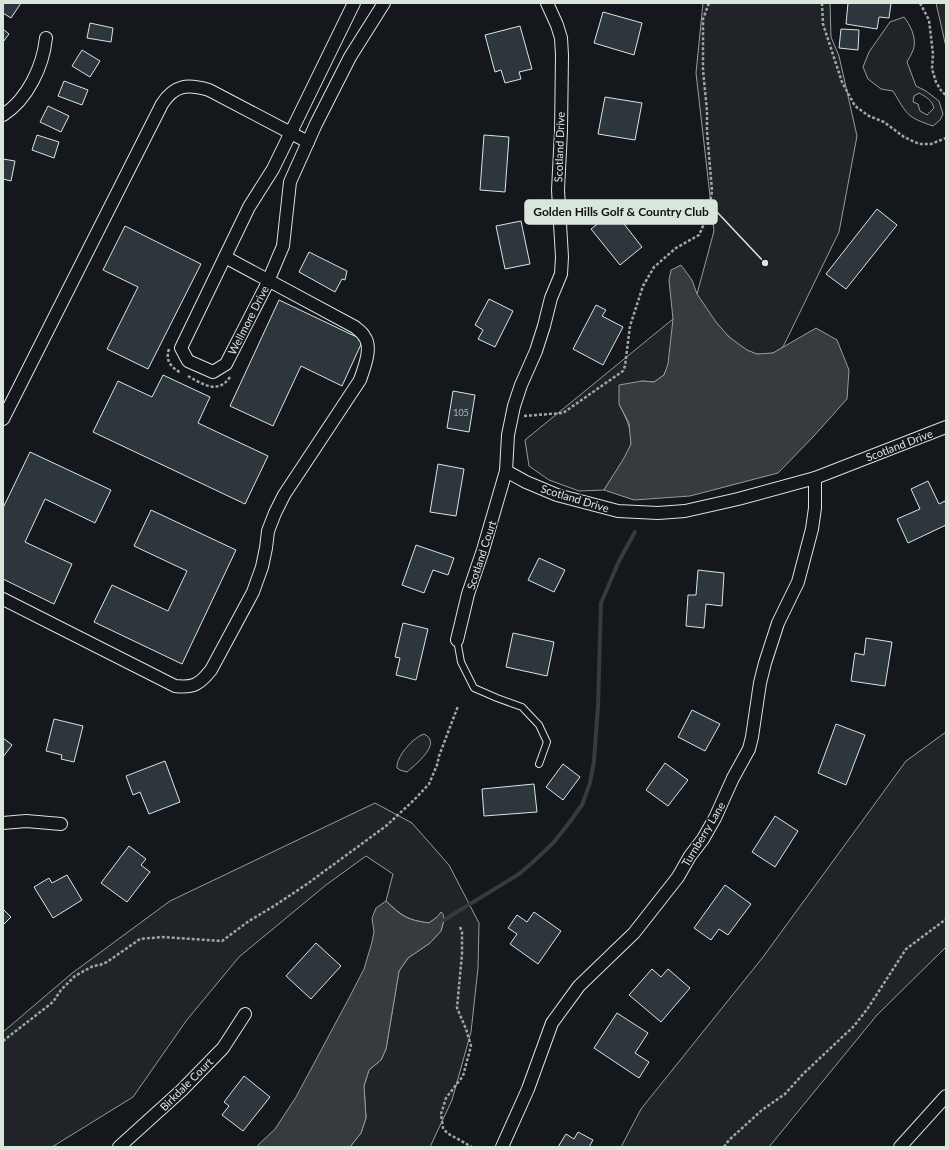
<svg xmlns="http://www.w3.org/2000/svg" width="949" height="1150" viewBox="0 0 949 1150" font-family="Lato,sans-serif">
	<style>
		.green { fill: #202428; stroke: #939e99; fill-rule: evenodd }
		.parking { fill: #24282b; stroke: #939e99 }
		.water { fill: #363b3e; stroke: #939e99 }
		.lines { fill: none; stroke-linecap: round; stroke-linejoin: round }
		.stream { stroke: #363b3e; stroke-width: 4 }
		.building { fill: #2c363c; stroke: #d8e6dc }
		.service-casing { stroke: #d8e6dc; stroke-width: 8 }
		.minor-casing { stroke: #d8e6dc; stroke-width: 14 }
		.path { stroke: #9da8a2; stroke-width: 2.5; stroke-dasharray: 3 2; stroke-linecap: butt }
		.service { stroke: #14181c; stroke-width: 6 }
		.minor { stroke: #14181c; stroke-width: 12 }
		.labels { text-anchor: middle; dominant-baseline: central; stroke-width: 3; stroke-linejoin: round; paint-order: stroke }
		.number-label { font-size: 9px; fill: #adbab4 }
		.street-label { font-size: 11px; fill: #d8e6dc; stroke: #14181c }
		.leader { fill: none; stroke: #d8e6dc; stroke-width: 1.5 }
		.callout-dot { fill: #d8e6dc; stroke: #14181c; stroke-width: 1.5 }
		.callout { fill: #d8e6dc; stroke: #d8e6dc; stroke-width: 1.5 }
		.callout-label { font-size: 12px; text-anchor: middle; font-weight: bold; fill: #111 }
	</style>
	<rect width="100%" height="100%" fill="#14181c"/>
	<!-- green -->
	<g class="green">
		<path d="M703,3H830L831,37L839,56L857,136L839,232L783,347C780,349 776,352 773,353C749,361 729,337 715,322L669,364L664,375L654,382L642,381L619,404C625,416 632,429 631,443C630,453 610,480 604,490L579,491L549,480L529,466L525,440L673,319L697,294L714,231L696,73Z"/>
		<path d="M904,17C910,25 916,36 914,47C913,52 909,58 907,62L916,86L926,91L939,101L943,114L940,120L933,126C906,117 907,114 893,91L881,89L868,79L863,67L869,52L890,22ZM919,93C926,97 932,100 934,108L927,115L920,111L918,104L913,102L914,96Z"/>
		<polygon points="946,732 946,947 877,1015 769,1147 621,1147 641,1109 763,957 906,761"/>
		<path d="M424,734C443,743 415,765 407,772L400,770L397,768C396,756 414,737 424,734Z"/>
		<path d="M375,803L412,823L449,865L479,923L478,968L471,1032L452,1100L430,1147H350L361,1133L366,1118L364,1086L369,1070L381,1060L386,1049L399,971L408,958L430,943L441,931L444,920L437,917L429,923C407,920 402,916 386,901L393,874L366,856L326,885L239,957L186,1021L133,1097L52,1147H3V1032L71,974L170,901Z"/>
	</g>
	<!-- parking -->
	<polygon class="parking" points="936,3 946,3 946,47"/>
	<!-- water -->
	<g class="water">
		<polygon points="681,265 692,280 697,294 716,322 729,337 747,350 757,354 773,353 816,328 837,340 849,370 847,399 813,437 778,473 690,496 634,500 604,490 624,458 631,444 629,423 619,404 619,385 642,381 654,382 664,375 668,364 673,319 669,280 671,270"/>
		<path d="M386,901C401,916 407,920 429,923L437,917L441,912L443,914L444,920L441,931L430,943L408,958L399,971L386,1049L381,1060L369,1070L364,1086L366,1118L361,1133L350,1147H256L275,1129L296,1097L349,998L364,969L372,942L374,932L372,918L376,908Z"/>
	</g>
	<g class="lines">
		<!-- stream -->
		<polyline class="stream" points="444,920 519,874 532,863 554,842 569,823 582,805 590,783 594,761 598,706 601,603 619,561 635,532"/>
	</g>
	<!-- building -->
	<g class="building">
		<polygon points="3,3 21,3 11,18 3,13"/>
		<polygon points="848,3 891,3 889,18 879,17 877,29 846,24"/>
		<polygon points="603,12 642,23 634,55 594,43"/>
		<polygon points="90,23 113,28 111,42 87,38"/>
		<polygon points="520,26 532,69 519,72 521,79 505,83 501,70 495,72 485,35"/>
		<polygon points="3,29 9,34 3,42"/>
		<polygon points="841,29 859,30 858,50 839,48"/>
		<polygon points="82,50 100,61 90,77 72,66"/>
		<polygon points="64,81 88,90 82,105 58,96"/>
		<polygon points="605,97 642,103 635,140 598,134"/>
		<polygon points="48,106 69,116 61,132 40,122"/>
		<polygon points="37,135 59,142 54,158 32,150"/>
		<polygon points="484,135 509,137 505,192 480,190"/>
		<polygon points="3,159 15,161 11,181 3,179"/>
		<polygon points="877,209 897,225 846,289 826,274"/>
		<polygon points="614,211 642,247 620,265 591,229"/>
		<polygon points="521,221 530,264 505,269 496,226"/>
		<polygon points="125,226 201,264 148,369 107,349 138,287 103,270"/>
		<polygon points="309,252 347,271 345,280 342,279 335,292 299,272"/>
		<polygon points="489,299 513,311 495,347 478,339 483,330 475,325"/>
		<polygon points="279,300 363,340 342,386 301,366 273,426 230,406"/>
		<polygon points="596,305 606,310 602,316 623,327 603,365 573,349"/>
		<polygon points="163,375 210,397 198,423 268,456 245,504 93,432 118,381 152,397"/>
		<polygon points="453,391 475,395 469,432 447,428"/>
		<polygon points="30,452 111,490 95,523 45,499 25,542 72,564 54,604 3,579 3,508"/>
		<polygon points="438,464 464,469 456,516 430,512"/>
		<polygon points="928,481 939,504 945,501 946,504 946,525 908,543 897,519 920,509 911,489"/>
		<polygon points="151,510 236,550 182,664 94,622 112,585 168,611 187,571 134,546"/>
		<polygon points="416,545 454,558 448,575 433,570 424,593 402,585"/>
		<polygon points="539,558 565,570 554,592 528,580"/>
		<polygon points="698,570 724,573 722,606 706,604 704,628 686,626 688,595 696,595"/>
		<polygon points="403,623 428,629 416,680 396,675 400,658 395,657"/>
		<polygon points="513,633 554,642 547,676 506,667"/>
		<polygon points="866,638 892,642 885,686 851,681 855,653 864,655"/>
		<polygon points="692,710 720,724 705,751 678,737"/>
		<polygon points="54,719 83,726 74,762 61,759 62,755 46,751"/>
		<polygon points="836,724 865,735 846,785 818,773"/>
		<polygon points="3,738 12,745 3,757"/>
		<polygon points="165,761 180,802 149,814 140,792 133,795 126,776"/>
		<polygon points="665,763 688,780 668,806 646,790"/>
		<polygon points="563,764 580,777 563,800 546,787"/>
		<polygon points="534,784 537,812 484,816 482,789"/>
		<polygon points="775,816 798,831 775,867 752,852"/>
		<polygon points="129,846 146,859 141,865 150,872 127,902 101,883"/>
		<polygon points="67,875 82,900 53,918 34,887 49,878 52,883"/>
		<polygon points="725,885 751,904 728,935 719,929 711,940 694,928"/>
		<polygon points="3,909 11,917 3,925"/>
		<polygon points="534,912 561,931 538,964 510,944 517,934 508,928 517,915 527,922"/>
		<polygon points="316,943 341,966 311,999 286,976"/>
		<polygon points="652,969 661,977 668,969 690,988 661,1022 629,995"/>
		<polygon points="617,1013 648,1033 635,1053 649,1062 639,1078 594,1048"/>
		<polygon points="244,1076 270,1097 243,1131 222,1115 229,1106 224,1102"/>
		<polygon points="578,1132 593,1140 589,1147 558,1147 566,1134 574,1139"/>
	</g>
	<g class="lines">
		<!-- service casing -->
		<g class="service-casing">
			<polyline id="service" points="457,640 461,662 474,688 497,698 522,707 539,725 547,742 539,764"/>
		</g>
		<!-- minor casing -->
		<g class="minor-casing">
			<g id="minor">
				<polyline points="354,3 273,169 249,207 181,348 188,361 213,372 226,364 266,286 283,246 290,182 316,124 350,57 384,3"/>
				<path d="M3,115C28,99 43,66 46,38"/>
				<path d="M3,419L162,104C175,84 188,84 209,90L308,142"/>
				<polyline points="506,471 526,482 557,495 618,511 658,513 685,511 738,499 815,478 946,427"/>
				<path d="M3,599L175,686C193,688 199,685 211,670L253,592L262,567L266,548L268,531L275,513L284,495L360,380C364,368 373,347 364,336C362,332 358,330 355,327L225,257"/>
				<polyline points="457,640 468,594 483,550 506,471 508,435 514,406 521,385 536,351 544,326 551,298 561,274 562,257 558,190 561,131 562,55 561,38 557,25 547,3"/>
				<polyline points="3,823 26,821 61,824"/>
				<polyline points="119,1147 182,1090 223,1048 245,1014"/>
				<polyline points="502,1147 528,1089 552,1023 579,986 634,933 678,877 690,856 703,839 715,818 733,778 749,749 752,737 760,683 765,663 778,623 798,582 812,529 815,508 815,478"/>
				<polyline points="900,1147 946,1096"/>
			</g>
		</g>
		<!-- path -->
		<g class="path">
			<polyline points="822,3 823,24 842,82 855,106 869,116 884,122 904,137 919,144 931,144 946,138"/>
			<polyline points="920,3 929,20 933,54 932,69 936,82 942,92 946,95"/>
			<path d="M169,349C165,361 171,367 181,373"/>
			<path d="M188,376C202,384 218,395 230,377"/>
			<polyline points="524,416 563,413 623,371 625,366 630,326 643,286 654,267 676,248 699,235 708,215 712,191 707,131 707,111 703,70 703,19 709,3"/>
			<polyline points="460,927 462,932 462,954 457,1008 466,1029 471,1046 463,1076 446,1098 441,1114 443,1128 447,1133 472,1147"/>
			<polyline points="3,1041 53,1002 61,990 75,976 93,966 100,965 107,962 140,939 162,937 222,941 249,921 274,906 307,884 386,826 414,800 429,784 437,765 439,756 458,706"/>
			<polyline points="724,1147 729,1140 762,1110 785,1094 803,1074 854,1026 868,1008 906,949 946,919"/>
		</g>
		<!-- service -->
		<use href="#service" class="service"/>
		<!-- minor -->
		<use href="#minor" class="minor"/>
	</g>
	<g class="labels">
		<!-- number labels -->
		<g class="number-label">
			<text x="461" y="412">105</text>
		</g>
		<!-- street labels -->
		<g class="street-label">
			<text transform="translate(559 147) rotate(-88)">Scotland Drive</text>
			<text transform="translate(248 320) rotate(-63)">Wellmore Drive</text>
			<text transform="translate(899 445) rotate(-21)">Scotland Drive</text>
			<text transform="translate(575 498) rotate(17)">Scotland Drive</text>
			<text transform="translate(481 555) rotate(-72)">Scotland Court</text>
			<text transform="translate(703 834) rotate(-59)">Turnberry Lane</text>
			<text transform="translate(186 1084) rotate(-45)">Birkdale Court</text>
		</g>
	</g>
	<!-- callouts -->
	<path class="leader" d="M765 263L717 212"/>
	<circle class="callout-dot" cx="765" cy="263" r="4"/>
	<rect class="callout" x="525" y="200" width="192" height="24" rx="4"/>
	<g class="callout-label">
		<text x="621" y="216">Golden Hills Golf &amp; Country Club</text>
	</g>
	<!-- border -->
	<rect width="949" height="1150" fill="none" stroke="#d8e6dc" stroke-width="8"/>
</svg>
